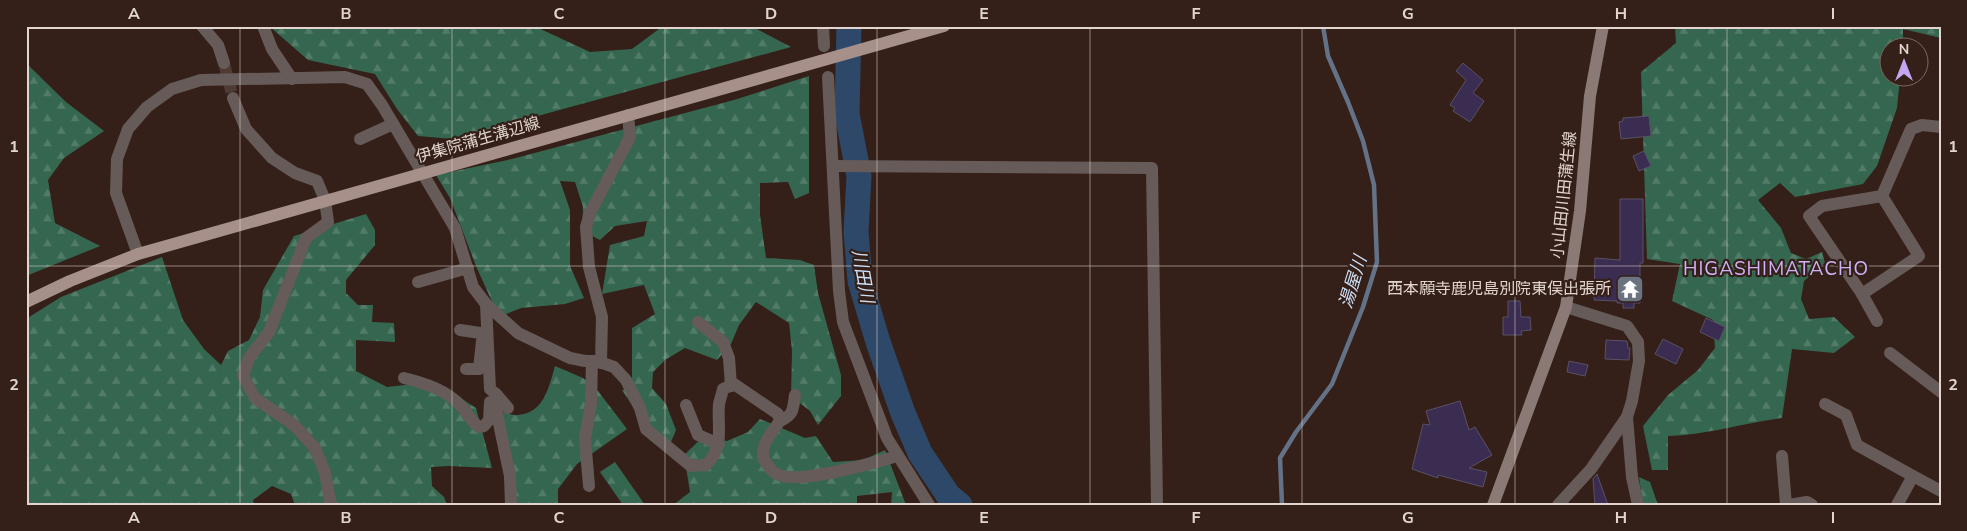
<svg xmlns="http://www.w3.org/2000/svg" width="1967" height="531" viewBox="0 0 1967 531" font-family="'Nunito Sans','Noto Sans JP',sans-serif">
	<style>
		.forest { fill: url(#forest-firs) }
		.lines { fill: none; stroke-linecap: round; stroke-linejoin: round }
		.stream { stroke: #647288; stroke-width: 4.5 }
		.river { stroke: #2e4869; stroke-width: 25 }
		.building { fill: #3b2d51; stroke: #585166 }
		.minor-tunnel { stroke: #4e3b33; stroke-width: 12; stroke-dasharray: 12 6; stroke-linecap: butt }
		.minor { stroke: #665b58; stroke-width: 12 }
		.secondary { stroke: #8b7975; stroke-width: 12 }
		.primary { stroke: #a7908a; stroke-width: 12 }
		.grid { fill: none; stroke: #e2d4cf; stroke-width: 1; stroke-opacity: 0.55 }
		.labels { text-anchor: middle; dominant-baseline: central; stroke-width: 4.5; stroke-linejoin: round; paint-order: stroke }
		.street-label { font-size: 16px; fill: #e2d4cf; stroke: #342018 }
		.poi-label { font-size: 16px; fill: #e2d4cf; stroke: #342018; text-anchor: end }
		.water-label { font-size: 18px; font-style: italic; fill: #cddff7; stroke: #342018 }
		.quarter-label { font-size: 19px; letter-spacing: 1px; fill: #ceb3f9; stroke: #342018 }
		.neatline { fill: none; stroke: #e2d4cf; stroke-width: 2 }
		.grid-label { font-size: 16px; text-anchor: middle; font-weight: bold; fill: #e2d4cf }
	</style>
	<defs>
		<pattern id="forest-firs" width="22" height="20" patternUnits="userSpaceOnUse" patternTransform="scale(1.25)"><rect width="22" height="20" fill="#356650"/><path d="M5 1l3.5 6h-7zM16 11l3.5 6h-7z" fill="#527b68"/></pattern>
	</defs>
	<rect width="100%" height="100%" fill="#342018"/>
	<!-- forest -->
	<g class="forest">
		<polygon points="269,26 534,26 590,52 632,49 663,26 751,26 791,47 453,139 418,136 397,109 375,74 308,60"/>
		<path d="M1675,26H1941V38L1903,29V47L1890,48V78H1900L1897,108L1877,166L1863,184L1795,197L1780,183L1758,200L1781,228L1791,253L1806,259L1822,252L1825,263L1804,281L1801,299L1809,319L1834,317L1855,337L1834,353L1792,349L1782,418C1744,423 1707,435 1668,436V470H1652L1643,426L1668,395L1698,370L1715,348L1713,320L1672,301L1680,264L1647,259L1641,72L1676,43Z"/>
		<polygon points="26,63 66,102 104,131 64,158 48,180 55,223 100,246 26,276"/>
		<polygon points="809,76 809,193 795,199 788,182 760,183 760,215 766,258 800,260 814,265 818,293 841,375 841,396 818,425 810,411 791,396 792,351 789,323 756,302 739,325 731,344 717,360 685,348 665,360 653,372 652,388 666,404 676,430 668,449 637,413 622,390 632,388 632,328 655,314 644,285 602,294 610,245 644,236 647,221 615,226 600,240 582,231 583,207 575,182 560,181 570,210 570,266 584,298 565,304 521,308 499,317 476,266 450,198 436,175 512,159 734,100"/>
		<polygon points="366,214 375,230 375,245 346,280 346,293 358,305 373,305 372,322 394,323 395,342 356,340 356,371 387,387 422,383 453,393 476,408 492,468 449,466 431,467 432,486 444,497 447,505 295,505 291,494 272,486 253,500 254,505 26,505 26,319 61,297 162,257 183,320 204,349 221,365 228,351 249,340 260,317 263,290 294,236"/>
		<path d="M555,366L583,378L598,391L627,429L577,464L558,489V505H507L499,411C505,412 512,416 518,415C544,413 549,387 555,366Z"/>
		<polygon points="760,419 805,438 816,436 833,462 863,460 885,450 906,505 891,505 892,492 857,496 857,505 673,505 690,492 684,455 703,437 727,441 748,432"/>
		<polygon points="615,462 645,505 623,505 600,472"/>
		<polygon points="1639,477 1650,482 1658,505 1643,505"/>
	</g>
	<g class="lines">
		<!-- stream -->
		<polyline class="stream" points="1282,505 1280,458 1296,432 1332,384 1363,307 1377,262 1374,185 1363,141 1348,102 1328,56 1323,26"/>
		<!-- river -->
		<polyline class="river" points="849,26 847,114 859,176 856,232 860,281 878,342 903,413 920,453 948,495 960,505"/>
	</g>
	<!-- building -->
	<g class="building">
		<polygon points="1463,63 1483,80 1473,93 1484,101 1470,122 1453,111 1455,108 1450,105 1466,80 1456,71"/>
		<polygon points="1649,116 1651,136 1621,139 1619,122 1623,121 1623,118"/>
		<polygon points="1644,151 1651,166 1639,171 1633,156"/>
		<polygon points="1620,199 1643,199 1643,263 1640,263 1640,303 1634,303 1634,308 1623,308 1623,303 1617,303 1617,301 1594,300 1595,258 1620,260"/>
		<polygon points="1508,301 1520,301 1521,317 1530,317 1531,330 1521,331 1522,335 1503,335 1503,317 1508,317"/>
		<polygon points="1706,318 1725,327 1719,341 1700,332"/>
		<polygon points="1663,339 1683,349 1676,364 1655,354"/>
		<polygon points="1606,340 1627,341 1628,348 1630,348 1629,360 1605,359"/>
		<polygon points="1569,361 1588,365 1585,376 1567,372"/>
		<polygon points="1460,401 1469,430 1475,427 1492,455 1469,468 1487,472 1483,487 1438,475 1438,478 1412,469 1423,424 1430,425 1426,411"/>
		<polygon points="1597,474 1608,505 1595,505 1593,479"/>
	</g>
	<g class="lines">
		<!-- minor-tunnel -->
		<polyline class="minor-tunnel" points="224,63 233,98"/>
		<!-- minor -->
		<g class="minor">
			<polyline points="202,26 218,45 224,63"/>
			<polyline points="263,26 272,49 292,79"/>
			<polyline points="823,26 824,46"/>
			<polyline points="828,77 839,291 843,322 887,438 929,505"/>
			<polyline points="233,98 246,129 272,158 295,173 317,181 325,200 328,222 306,238 269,332 249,358 243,376 255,398 294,425 315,448 325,473 331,505"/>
			<polyline points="360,139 393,124"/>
			<polyline points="834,166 1152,168 1157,505"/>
			<path d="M138,254L116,193L117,159L128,129L147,107L172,89L201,80L345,77L367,84L382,105L455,228L473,287L486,304L518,333L570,358L585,361H597L614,367L626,380L640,408L646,429L691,466L706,465C725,446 717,429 719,404C720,399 722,394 723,389L734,384L778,414L780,421C772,432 755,451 767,464C769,467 772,471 775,473C794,487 875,462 898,456"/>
			<polyline points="418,282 468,268"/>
			<polyline points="1862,294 1809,216 1822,206 1882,196"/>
			<polyline points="486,304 490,389 496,394 497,414 510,476 511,505"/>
			<polyline points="1877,321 1862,294 1919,256 1882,196 1911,129 1922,125 1941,127"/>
			<polyline points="698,322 723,342 729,358 731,386"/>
			<polyline points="460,330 487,334"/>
			<polyline points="1890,353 1941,392"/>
			<polyline points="601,363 602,317 589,267 586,227 590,213 630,137 628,115"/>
			<polyline points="466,369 479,369 482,341"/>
			<path d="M404,378C424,383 447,390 461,406C467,413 471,421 479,427L484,426L489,420L490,402"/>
			<polyline points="496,394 508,408"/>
			<polyline points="1825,404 1846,415 1857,445 1913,476"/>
			<polyline points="686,405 698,435 719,444"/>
			<polyline points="1627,417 1632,477 1638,505"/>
			<path d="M780,421C794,415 793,409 795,395"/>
			<polyline points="1782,456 1786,505"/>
			<polyline points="589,486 585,439 591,403 592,361"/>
			<polyline points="1558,505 1591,469 1627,417 1632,401 1639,361 1638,342 1627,326 1566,307"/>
			<polyline points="1789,505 1807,502 1812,505"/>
			<polyline points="1897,505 1913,476 1941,491"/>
		</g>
		<!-- secondary -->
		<polyline class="secondary" points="1493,505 1566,307 1580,211 1590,96 1603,26"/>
		<!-- primary -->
		<polyline class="primary" points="26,302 70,281 138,254 944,26"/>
	</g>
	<!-- grid -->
	<path class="grid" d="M240,26V505M452,26V505M665,26V505M877,26V505M1090,26V505M1302,26V505M1515,26V505M1727,26V505M26,266H1941"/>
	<!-- icons -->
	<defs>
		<g id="temple-square" transform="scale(1.4375)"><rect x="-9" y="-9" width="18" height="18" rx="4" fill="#6b7280" stroke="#342018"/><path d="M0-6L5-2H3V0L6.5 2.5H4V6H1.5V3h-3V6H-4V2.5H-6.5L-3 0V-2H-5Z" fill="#fff"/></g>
	</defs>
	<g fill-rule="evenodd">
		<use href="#temple-square" x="1630" y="289"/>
	</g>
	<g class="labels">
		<!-- street labels -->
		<g class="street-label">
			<text transform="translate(478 140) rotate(-16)">伊集院蒲生溝辺線</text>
			<text transform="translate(1564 195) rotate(-84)">小山田川田蒲生線</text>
		</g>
		<!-- poi labels -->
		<g class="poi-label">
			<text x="1611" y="289">西本願寺鹿児島別院東俣出張所</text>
		</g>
		<!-- water labels -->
		<g class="water-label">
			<text transform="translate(863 276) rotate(80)">川田川</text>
			<text transform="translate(1353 282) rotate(-73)">湯屋川</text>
		</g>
		<!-- quarter labels -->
		<g class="quarter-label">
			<text x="1776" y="269">HIGASHIMATACHO</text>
		</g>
	</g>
	<!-- border -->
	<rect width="1967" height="531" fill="none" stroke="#342018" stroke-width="55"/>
	<!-- north arrow -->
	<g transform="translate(1904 62)"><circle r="24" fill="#342018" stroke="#7a6861"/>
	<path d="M0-4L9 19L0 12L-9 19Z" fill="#c4a7f1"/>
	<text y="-8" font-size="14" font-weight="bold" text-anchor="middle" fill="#e2d4cf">N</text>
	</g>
	<rect x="28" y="28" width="1912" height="476" class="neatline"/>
	<g class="grid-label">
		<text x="134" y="19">A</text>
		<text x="346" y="19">B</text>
		<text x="559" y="19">C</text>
		<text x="771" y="19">D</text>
		<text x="984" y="19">E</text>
		<text x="1196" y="19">F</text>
		<text x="1408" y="19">G</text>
		<text x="1621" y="19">H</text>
		<text x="1833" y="19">I</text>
		<text x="14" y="152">1</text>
		<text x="1953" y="152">1</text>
		<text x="14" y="390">2</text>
		<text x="1953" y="390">2</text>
		<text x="134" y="523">A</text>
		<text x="346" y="523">B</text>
		<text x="559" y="523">C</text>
		<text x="771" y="523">D</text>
		<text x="984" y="523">E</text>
		<text x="1196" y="523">F</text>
		<text x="1408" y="523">G</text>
		<text x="1621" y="523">H</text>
		<text x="1833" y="523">I</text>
	</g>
</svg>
